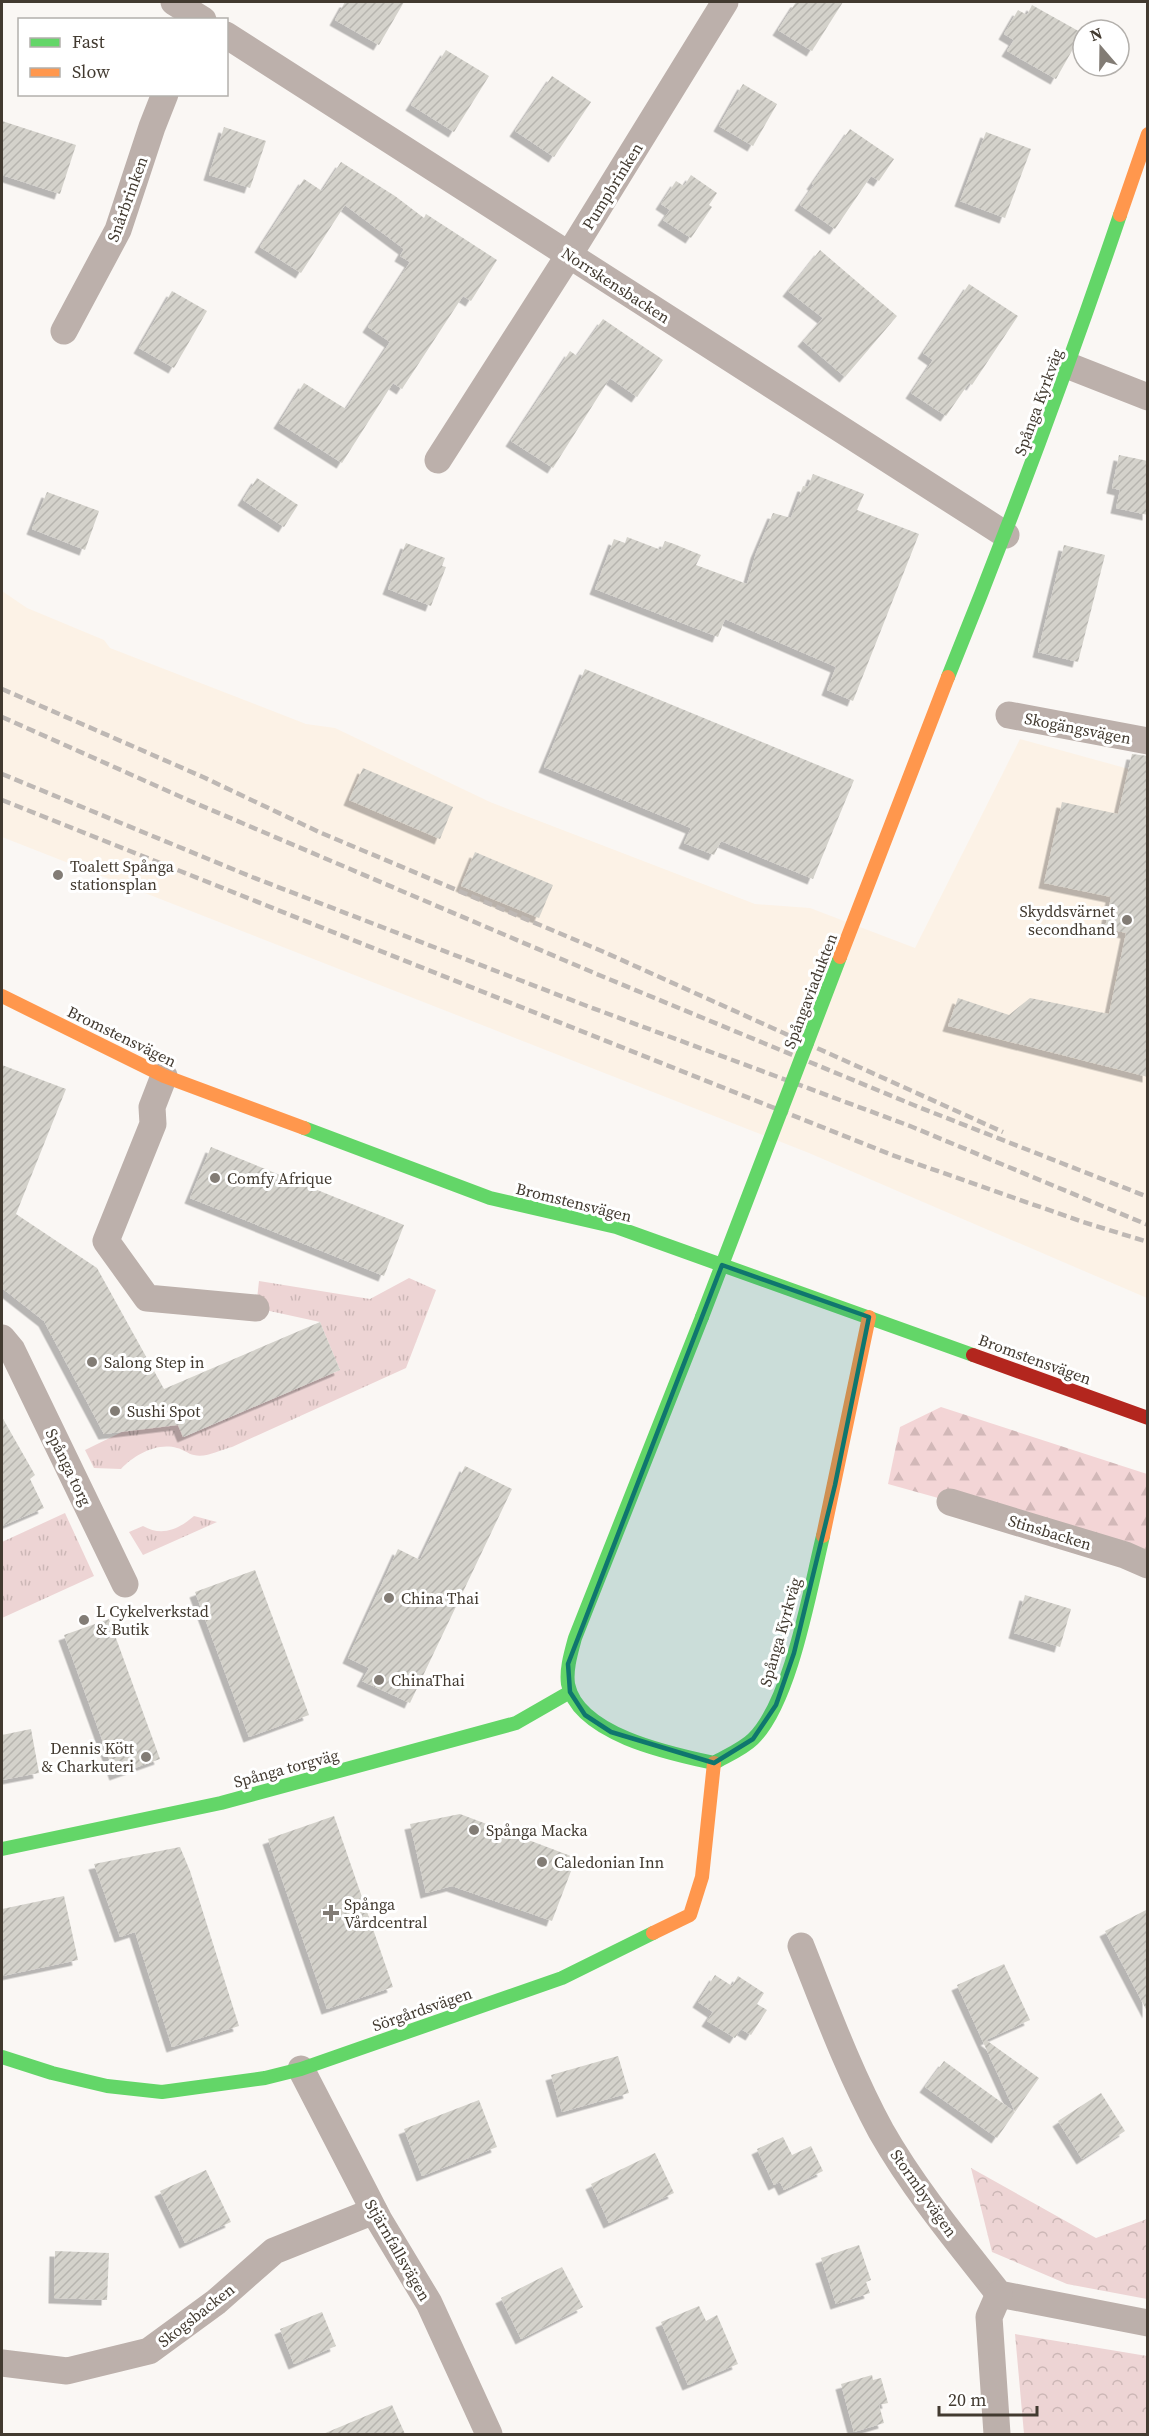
<svg xmlns="http://www.w3.org/2000/svg" width="1149" height="2436" viewBox="0 0 1149 2436" font-family="'Source Serif 4',serif">
	<style>
		.built { fill: #fcf2e6 }
		.grass { fill: url(#grass-tufts) }
		.forest { fill: url(#forest-firs) }
		.park { fill: url(#park-crowns) }
		.building { fill: url(#building-hatch); filter: url(#shadow) }
		.lines { fill: none; stroke-linecap: round; stroke-linejoin: round }
		.street { stroke: #bcb0ab; stroke-width: 27 }
		.fast { stroke: #63d668; stroke-width: 14 }
		.slow { stroke: #ff974d; stroke-width: 14 }
		.jam { stroke: #b3261e; stroke-width: 14 }
		.rail { stroke: #beb8b4; stroke-width: 4.5; stroke-dasharray: 9 4.5; stroke-linecap: butt }
		.fast-bridge { stroke: #63d668; stroke-width: 14 }
		.slow-bridge { stroke: #ff974d; stroke-width: 14 }
		.marked { fill: #0f766e; fill-opacity: 0.2; stroke: #0f766e; stroke-width: 4.5; stroke-linejoin: round }
		.poi-dot { fill: #827c75; stroke: #fff; stroke-width: 2 }
		.labels { text-anchor: middle; dominant-baseline: central; stroke-width: 6; stroke-linejoin: round; paint-order: stroke }
		.street-label { font-size: 16px; fill: #423a30; stroke: #fff }
		.poi-label { font-size: 16px; fill: #423a30; stroke: #fff; text-anchor: start }
	</style>
	<defs>
		<pattern id="grass-tufts" width="24" height="20" patternUnits="userSpaceOnUse" patternTransform="scale(1.5)"><rect width="24" height="20" fill="#edd4d4"/><path d="M3 7l-1-3M5 7V3M7 7l1-3M15 17l-1-3M17 17v-4M19 17l1-3" fill="none" stroke="#ccb7b6"/></pattern>
		<pattern id="forest-firs" width="22" height="20" patternUnits="userSpaceOnUse" patternTransform="scale(1.5)"><rect width="22" height="20" fill="#f3d5d6"/><path d="M5 1l3.5 6h-7zM16 11l3.5 6h-7z" fill="#d2b8b8"/></pattern>
		<pattern id="park-crowns" width="20" height="18" patternUnits="userSpaceOnUse" patternTransform="scale(1.5)"><rect width="20" height="18" fill="#edd4d4"/><path d="M2 6a3 3 0 1 1 6 0M12 15a3 3 0 1 1 6 0" fill="none" stroke="#ccb7b6"/></pattern>
		<pattern id="building-hatch" width="6" height="6" patternUnits="userSpaceOnUse" patternTransform="scale(1.5)"><rect width="6" height="6" fill="#d4d2cb"/><path d="M-1 1l2-2M0 6l6-6M5 7l2-2" fill="none" stroke="#b7b5af"/></pattern>
		<filter id="shadow"><feDropShadow dx="-5.5" dy="5.5" stdDeviation="0" flood-color="#0004"/></filter>
	</defs>
	<rect width="100%" height="100%" fill="#faf7f4"/>
	<!-- built -->
	<polygon class="built" points="2,591 27,608 104,640 110,648 306,724 335,728 490,802 755,904 810,908 915,948 1020,739 1147,774 1147,1298 809,1153 2,837"/>
	<!-- grass -->
	<g class="grass">
		<path d="M409,1278L436,1290L406,1368L232,1447C220,1450 206,1458 194,1455C188,1454 183,1449 177,1448C157,1442 134,1455 121,1469L94,1468L85,1450L171,1408L184,1437L340,1370L320,1322L256,1308L259,1281L370,1299Z"/>
		<polygon points="65,1513 94,1576 2,1618 2,1542"/>
		<path d="M194,1516L217,1522L143,1555L129,1532L143,1526C162,1537 179,1529 194,1516Z"/>
	</g>
	<!-- forest -->
	<polygon class="forest" points="941,1407 1147,1474 1147,1556 888,1484 900,1427"/>
	<!-- park -->
	<g class="park">
		<polygon points="971,2168 1096,2238 1147,2219 1147,2299 1067,2284 992,2252"/>
		<polygon points="1015,2334 1147,2356 1147,2434 1024,2434"/>
	</g>
	<!-- building -->
	<g class="building">
		<polygon points="345,2 404,2 379,45 335,20"/>
		<polygon points="796,2 843,2 812,51 778,30"/>
		<polygon points="1032,5 1082,33 1056,79 1007,51 1014,40 1004,34 1018,10 1027,15"/>
		<polygon points="446,50 489,76 454,132 411,105"/>
		<polygon points="552,76 591,102 554,157 515,131"/>
		<polygon points="743,84 777,104 753,146 719,126"/>
		<polygon points="2,121 76,145 60,194 2,175"/>
		<polygon points="224,127 266,141 250,188 209,175"/>
		<polygon points="850,129 894,159 879,181 871,176 835,229 800,205 814,185 812,184"/>
		<polygon points="986,132 1031,149 1005,218 960,201"/>
		<polygon points="341,162 395,196 424,218 426,214 497,260 471,301 463,296 402,389 393,383 342,463 279,423 304,383 346,409 390,342 368,327 410,262 400,256 404,249 345,205 301,273 260,247 304,179 322,191"/>
		<polygon points="691,175 717,193 709,205 712,207 691,238 663,220 670,210 661,204 676,181 684,186"/>
		<polygon points="820,250 897,316 845,377 803,341 823,318 788,291"/>
		<polygon points="969,284 1018,316 972,385 969,383 946,416 911,393 933,360 923,353"/>
		<polygon points="172,291 207,311 174,368 139,348"/>
		<polygon points="603,319 663,360 637,397 610,378 553,468 511,441 570,351 577,356"/>
		<polygon points="1119,455 1148,461 1148,515 1116,508 1120,490 1112,488"/>
		<polygon points="813,474 864,494 857,510 919,534 853,701 827,690 836,667 725,619 718,637 595,589 614,539 625,543 627,537 661,550 665,541 674,544 701,555 696,565 747,584 756,553 773,513 791,518 803,486 808,487"/>
		<polygon points="257,478 298,505 284,527 243,500"/>
		<polygon points="47,492 99,511 85,550 32,529"/>
		<polygon points="406,543 445,558 442,566 446,567 431,606 388,589"/>
		<polygon points="1064,545 1105,555 1078,662 1038,652"/>
		<polygon points="585,669 854,780 813,879 721,841 714,855 684,843 691,828 544,767"/>
		<polygon points="1132,754 1148,756 1148,1077 948,1026 958,998 1009,1015 1030,998 1109,1014 1126,933 1105,928 1111,897 1044,883 1062,802 1118,814"/>
		<polygon points="363,768 453,807 440,839 349,800"/>
		<polygon points="475,852 553,885 539,918 461,886"/>
		<polygon points="2,1065 66,1089 16,1214 97,1268 164,1389 320,1322 340,1370 183,1437 178,1425 104,1434 44,1321 2,1288"/>
		<polygon points="211,1147 404,1225 384,1276 190,1198"/>
		<polygon points="2,1417 35,1475 30,1479 44,1508 2,1526"/>
		<polygon points="465,1466 512,1489 410,1703 362,1681 369,1668 348,1658 398,1549 420,1560"/>
		<polygon points="255,1570 309,1715 249,1737 195,1592"/>
		<polygon points="1025,1595 1071,1609 1060,1647 1014,1633"/>
		<polygon points="109,1619 160,1759 115,1775 64,1635"/>
		<polygon points="31,1729 39,1773 2,1780 2,1735"/>
		<polygon points="460,1814 576,1858 552,1921 452,1886 426,1893 410,1824"/>
		<polygon points="334,1816 393,1987 327,2009 268,1839"/>
		<polygon points="180,1847 190,1871 239,2026 172,2047 135,1932 120,1937 94,1864"/>
		<polygon points="64,1896 78,1960 2,1976 2,1909"/>
		<polygon points="1148,1909 1148,2013 1105,1931"/>
		<polygon points="1004,1964 1030,2020 986,2040 1039,2078 1015,2112 957,1985"/>
		<polygon points="715,1975 732,1986 738,1976 764,1993 757,2004 767,2010 751,2035 741,2029 735,2038 707,2021 713,2012 698,2002"/>
		<polygon points="618,2056 629,2093 562,2112 551,2075"/>
		<polygon points="944,2061 1015,2112 997,2138 925,2087"/>
		<polygon points="1101,2093 1125,2131 1082,2159 1058,2121"/>
		<polygon points="479,2100 497,2147 422,2176 404,2129"/>
		<polygon points="783,2137 792,2155 811,2146 823,2171 784,2190 780,2182 774,2185 757,2149"/>
		<polygon points="655,2153 674,2193 609,2223 591,2184"/>
		<polygon points="206,2170 231,2222 185,2243 160,2191"/>
		<polygon points="859,2245 871,2280 866,2282 870,2293 836,2304 821,2258"/>
		<polygon points="55,2251 109,2253 107,2300 54,2298"/>
		<polygon points="562,2267 583,2307 521,2339 501,2298"/>
		<polygon points="699,2306 706,2321 717,2315 738,2364 688,2385 661,2322"/>
		<polygon points="322,2312 336,2346 294,2364 280,2329"/>
		<polygon points="872,2375 873,2380 881,2378 888,2403 879,2405 884,2423 854,2432 841,2384"/>
		<polygon points="392,2405 405,2434 323,2434"/>
	</g>
	<g class="lines">
		<!-- street -->
		<g class="street">
			<polyline points="174,2 203,20"/>
			<polyline points="226,35 1006,535"/>
			<polyline points="64,331 118,230 152,127 165,94"/>
			<polyline points="1069,366 1148,397"/>
			<polyline points="438,460 569,255 725,2"/>
			<polyline points="1009,715 1148,741"/>
			<polyline points="164,1076 152,1107 153,1124 106,1241 147,1298 256,1308"/>
			<polyline points="2,1338 12,1350 125,1584"/>
			<polyline points="950,1502 1125,1555 1148,1565"/>
			<path d="M801,1946C826,2009 849,2072 881,2131C914,2189 958,2242 999,2294L1148,2323"/>
			<polyline points="301,2069 379,2220 429,2303 489,2434"/>
			<polyline points="2,2363 67,2371 149,2351 216,2302 274,2251 374,2211"/>
			<polyline points="997,2434 989,2317 999,2294"/>
		</g>
		<!-- fast -->
		<g class="fast">
			<path d="M948,677C1010,524 1067,371 1120,215"/>
			<polyline points="304,1128 490,1198 616,1227 973,1355"/>
			<path d="M702,1317L575,1638C571,1653 566,1669 568,1684C578,1735 672,1754 714,1763C726,1756 743,1749 753,1739C791,1702 810,1589 823,1536"/>
			<polyline points="2,1849 221,1803 516,1723 570,1692"/>
			<polyline points="2,2057 52,2073 107,2086 162,2092 265,2078 301,2069 562,1978 653,1933"/>
		</g>
		<!-- slow -->
		<g class="slow">
			<polyline points="1120,215 1148,134"/>
			<polyline points="2,996 164,1076 304,1128"/>
			<polyline points="823,1536 869,1317"/>
			<polyline points="653,1933 690,1915 702,1877 714,1763"/>
		</g>
		<!-- jam -->
		<polyline class="jam" points="973,1355 1148,1418"/>
		<!-- rail -->
		<g class="rail">
			<polyline points="2,689 203,777 319,832 604,952 1003,1132"/>
			<polyline points="2,717 188,800 599,975 916,1106 1148,1197"/>
			<polyline points="2,774 252,877 587,1006 910,1126 1148,1225"/>
			<polyline points="2,800 892,1155 1083,1222 1148,1242"/>
		</g>
		<!-- fast-bridge -->
		<polyline class="fast-bridge" points="702,1317 840,957"/>
		<!-- slow-bridge -->
		<polyline class="slow-bridge" points="840,957 948,677"/>
	</g>
	<!-- marked area -->
	<path class="marked" d="M722,1265L869,1317L835,1485L794,1653L776,1705L753,1739L714,1763L611,1732L585,1715L570,1692L568,1664Z"/>
	<!-- markers -->
	<g class="poi-dot">
		<circle cx="58" cy="875" r="6"/>
		<circle cx="1127" cy="920" r="6"/>
		<circle cx="215" cy="1178" r="6"/>
		<circle cx="92" cy="1362" r="6"/>
		<circle cx="115" cy="1411" r="6"/>
		<circle cx="389" cy="1598" r="6"/>
		<circle cx="84" cy="1620" r="6"/>
		<circle cx="379" cy="1680" r="6"/>
		<circle cx="146" cy="1757" r="6"/>
		<circle cx="474" cy="1830" r="6"/>
		<circle cx="542" cy="1862" r="6"/>
		<path d="M328 1904h6v6h6v6h-6v6h-6v-6h-6v-6h6z"/>
	</g>
	<g class="labels">
		<!-- street labels -->
		<g class="street-label">
			<text transform="translate(612 186) rotate(-58)">Pumpbrinken</text>
			<text transform="translate(127 199) rotate(-70)">Snårbrinken</text>
			<text transform="translate(616 285) rotate(33)">Norrskensbacken</text>
			<text transform="translate(1038 402) rotate(-70)">Spånga Kyrkväg</text>
			<text transform="translate(1078 728) rotate(11)">Skogängsvägen</text>
			<text transform="translate(810 991) rotate(-69)">Spångaviadukten</text>
			<text transform="translate(122 1036) rotate(26)">Bromstensvägen</text>
			<text transform="translate(574 1202) rotate(14)">Bromstensvägen</text>
			<text transform="translate(1035 1359) rotate(20)">Bromstensvägen</text>
			<text transform="translate(69 1467) rotate(64)">Spånga torg</text>
			<text transform="translate(1050 1532) rotate(17)">Stinsbacken</text>
			<text transform="translate(780 1632) rotate(-74)">Spånga Kyrkväg</text>
			<text transform="translate(286 1768) rotate(-15)">Spånga torgväg</text>
			<text transform="translate(422 2009) rotate(-19)">Sörgårdsvägen</text>
			<text transform="translate(924 2193) rotate(55)">Stormbyvägen</text>
			<text transform="translate(398 2250) rotate(60)">Stjärnfallsvägen</text>
			<text transform="translate(196 2315) rotate(-38)">Skogsbacken</text>
		</g>
		<!-- poi labels -->
		<g class="poi-label">
			<text x="70" y="866">Toalett Spånga<tspan x="70" dy="18">stationsplan</tspan></text>
			<text x="1115" y="911" text-anchor="end">Skyddsvärnet<tspan x="1115" dy="18">secondhand</tspan></text>
			<text x="227" y="1178">Comfy Afrique</text>
			<text x="104" y="1362">Salong Step in</text>
			<text x="127" y="1411">Sushi Spot</text>
			<text x="401" y="1598">China Thai</text>
			<text x="96" y="1611">L Cykelverkstad<tspan x="96" dy="18">&amp; Butik</tspan></text>
			<text x="391" y="1680">ChinaThai</text>
			<text x="134" y="1748" text-anchor="end">Dennis Kött<tspan x="134" dy="18">&amp; Charkuteri</tspan></text>
			<text x="486" y="1830">Spånga Macka</text>
			<text x="554" y="1862">Caledonian Inn</text>
			<text x="344" y="1904">Spånga<tspan x="344" dy="18">Vårdcentral</tspan></text>
		</g>
	</g>
	<!-- border -->
	<rect width="1149" height="2436" fill="none" stroke="#423a30" stroke-width="6"/>
	<!-- legend -->
	<rect x="18" y="18" width="210" height="78" fill="#ffffff" stroke="#b3b0ac" stroke-width="1.5"/>
	<rect x="30" y="38" width="30" height="9" fill="#63d668" stroke="#b3b0ac" stroke-width="1.5"/>
	<text x="72" y="48" font-size="18" fill="#423a30">Fast</text>
	<rect x="30" y="68" width="30" height="9" fill="#ff974d" stroke="#b3b0ac" stroke-width="1.5"/>
	<text x="72" y="78" font-size="18" fill="#423a30">Slow</text>
	<!-- north arrow -->
	<g transform="translate(1101 48) rotate(340)"><circle r="28" fill="#ffffff" stroke="#b3b0ac" stroke-width="1.5"/>
	<path d="M0-4.5L10 22L0 15L-10 22Z" fill="#827c75"/>
	<text y="-9" font-size="16" font-weight="bold" text-anchor="middle" fill="#423a30">N</text>
	</g>
	<!-- scale -->
	<path d="M939 2406v9h98v-9" fill="none" stroke="#423a30" stroke-width="3"/>
	<text x="948" y="2406" font-size="18" fill="#423a30" stroke="#ffffff" stroke-width="4.5" paint-order="stroke">20 m</text>
</svg>
